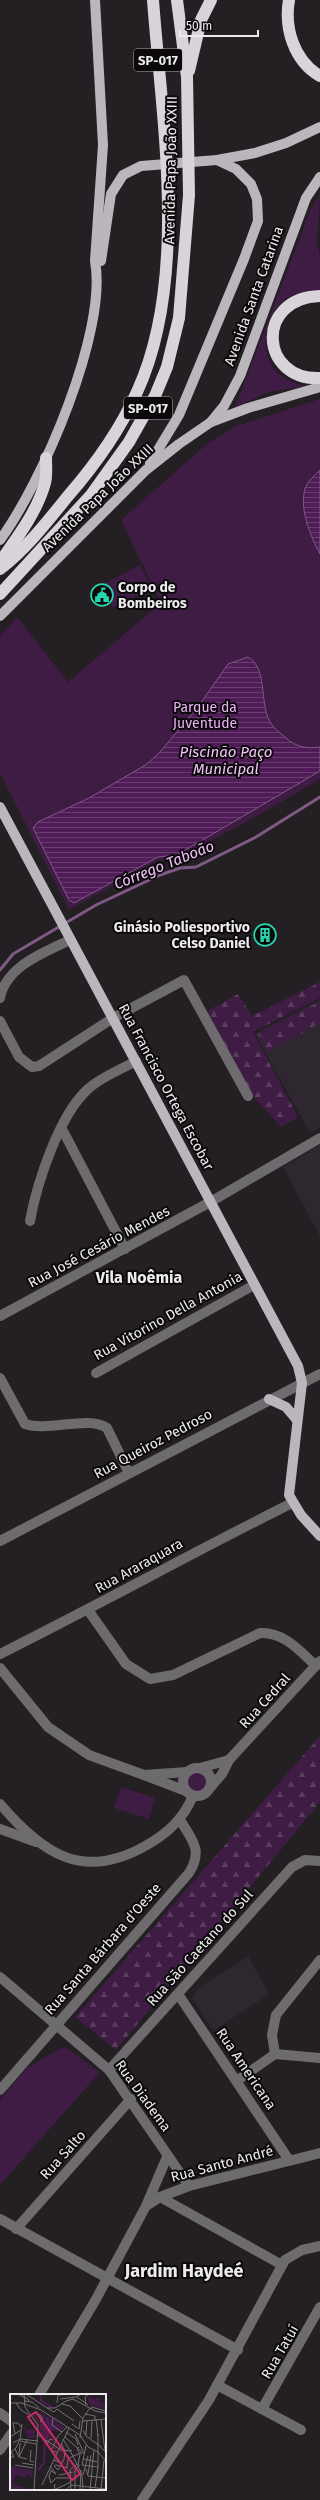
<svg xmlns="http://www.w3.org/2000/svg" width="320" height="2500" viewBox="0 0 320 2500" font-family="'Fira Sans',sans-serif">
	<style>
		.built { fill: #2e272f }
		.green { fill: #3e1c43 }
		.forest { fill: url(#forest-firs) }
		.water { fill: url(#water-rules); stroke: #7f5a84 }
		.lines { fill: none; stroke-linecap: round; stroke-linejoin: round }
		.stream { stroke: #7f5a84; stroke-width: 3 }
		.minor { stroke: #6d6b6d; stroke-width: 10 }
		.major { stroke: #bab6bb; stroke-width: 10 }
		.highway { stroke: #d9d4da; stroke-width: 12 }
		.labels { text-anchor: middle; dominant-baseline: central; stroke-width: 4; stroke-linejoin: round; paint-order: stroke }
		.shield { fill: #0b090b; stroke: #aaa7aa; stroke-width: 1 }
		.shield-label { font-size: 13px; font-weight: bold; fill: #eeebee }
		.street-label { font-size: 14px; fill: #eeebee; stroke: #0b090b }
		.poi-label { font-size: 14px; font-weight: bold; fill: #eeebee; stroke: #0b090b; text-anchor: start }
		.park-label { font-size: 14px; fill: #efb2f8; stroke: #0b090b }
		.water-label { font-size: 15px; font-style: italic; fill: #f1c3f7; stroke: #0b090b }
		.quarter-label { font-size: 16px; font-weight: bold; fill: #eeebee; stroke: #0b090b }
		.district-label { font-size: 18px; font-weight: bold; fill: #eeebee; stroke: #0b090b }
		.inset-river { fill: none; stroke: #4f1c57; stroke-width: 2 }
		.inset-road { fill: none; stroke: #747174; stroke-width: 1 }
		.view { fill: #c62d6a; fill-opacity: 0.15; stroke: #c62d6a; stroke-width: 2 }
		.inset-edge { fill: none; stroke: #eeebee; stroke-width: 2 }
	</style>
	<defs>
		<pattern id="forest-firs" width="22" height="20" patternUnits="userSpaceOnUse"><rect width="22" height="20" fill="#3e1c43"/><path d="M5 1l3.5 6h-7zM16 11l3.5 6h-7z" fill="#5a3d5e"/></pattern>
		<pattern id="water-rules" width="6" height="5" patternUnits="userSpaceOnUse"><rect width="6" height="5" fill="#4f1c57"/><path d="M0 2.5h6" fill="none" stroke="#693d6f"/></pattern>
	</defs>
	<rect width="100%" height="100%" fill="#231f23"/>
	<!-- built -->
	<g class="built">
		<polygon points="320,1000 320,1127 310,1133 255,1034"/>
		<polygon points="320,1145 320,1236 283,1167"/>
		<polygon points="248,1956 269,1994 213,2031 192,1998 198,1988"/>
	</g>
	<!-- green -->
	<g class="green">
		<path d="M320,195L317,243L320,256V291C307,291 292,293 282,302C263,319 258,360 282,376C288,381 297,383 304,386L269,392L235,407L310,211Z"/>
		<polygon points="320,399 320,779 261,814 176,859 159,860 69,910 0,773 0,636 17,617 68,682 161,603 121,520 208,443 236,426"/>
		<polygon points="140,565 152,588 113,607 101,585"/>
		<circle cx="197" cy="1782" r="12"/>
		<polygon points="121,1787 155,1798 149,1819 114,1808"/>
		<polygon points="64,2046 100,2072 0,2185 0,2100 27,2068"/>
	</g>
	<!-- forest -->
	<g class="forest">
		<polygon points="320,982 320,998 253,1032 298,1117 281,1127 252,1095 207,1011 238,994 252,1016"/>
		<polygon points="320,1001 320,1023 268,1052 258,1034"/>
		<polygon points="320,1736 320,1802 116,2050 75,2017"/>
	</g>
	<!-- water -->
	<g class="water">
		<path d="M320,470V554C311,537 299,510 305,489C307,482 315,475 320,470Z"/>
		<path d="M248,657C267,667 260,702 269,720C272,727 280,733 286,738C296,747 307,749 320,747V771L177,855L158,857L74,903L69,900L33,828L38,822L89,798L147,764L160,752L198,707L228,664Z"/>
	</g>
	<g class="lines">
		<!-- stream -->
		<polyline class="stream" points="0,970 13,954 96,905 160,875 180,868 196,867 256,837 320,797"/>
		<!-- minor -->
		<g class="minor">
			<path d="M0,998C6,966 45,952 70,940"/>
			<polyline points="0,1021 19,1057 32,1067 39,1066 113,1018 184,980 248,1096"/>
			<polyline points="62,1129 125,1249"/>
			<path d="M30,1221C37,1183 59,1115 88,1089C101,1077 120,1070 136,1061"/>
			<polyline points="0,1316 212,1201 320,1138"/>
			<polyline points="96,1373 254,1285"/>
			<path d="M0,1378L25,1424C48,1432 89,1415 107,1428L129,1473"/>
			<polyline points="0,1541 320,1374"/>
			<path d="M88,1610L126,1664L150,1679L173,1675L260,1633C284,1632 299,1650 316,1666"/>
			<path d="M0,1654C98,1605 194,1552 292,1503"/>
			<polyline points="0,1668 48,1727 89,1755 144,1775 187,1772"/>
			<circle cx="197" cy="1782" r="14"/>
			<polyline points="200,1768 229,1760"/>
			<polyline points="144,1775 186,1791"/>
			<polyline points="209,1789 222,1774 229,1760 320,1661"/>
			<path d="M0,1804C43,1854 83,1882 147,1845C168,1833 183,1819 193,1796"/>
			<polyline points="0,1829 36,1842"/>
			<polyline points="0,1977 109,2070 189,2186"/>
			<polyline points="178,1994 289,2160"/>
			<polyline points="275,2054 272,2035 276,2015 320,1960"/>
			<polyline points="109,2070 292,1867 305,1860 320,1861"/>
			<polyline points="238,2080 275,2054 320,2058"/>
			<path d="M0,2090L189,1873C203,1850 193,1841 180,1820"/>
			<polyline points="160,2197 282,2265"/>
			<polyline points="146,2206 167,2157"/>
			<polyline points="0,2219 238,2350"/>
			<polyline points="16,2229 131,2099"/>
			<polyline points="217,2385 301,2430"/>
			<polyline points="39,2395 95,2301 146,2206 160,2197 189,2186 320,2153"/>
			<polyline points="262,2409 320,2307"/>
			<polyline points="0,2413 11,2421"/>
			<polyline points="0,2450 11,2434"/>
			<polyline points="142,2500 209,2400 285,2260 302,2250 320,2246"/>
		</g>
		<!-- major -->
		<g class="major">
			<polyline points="101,261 111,194 123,175 141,166 217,160 255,153 286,143 320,127"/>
			<polyline points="211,422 224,406 240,376 306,198 320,177"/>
			<polyline points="150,463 179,415 244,259 258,221 257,199 251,184 236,169 217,160"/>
			<path d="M0,540C42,483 108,331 95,261L103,145L95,0"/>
			<polyline points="0,616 146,470 179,444 211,422 248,408 320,387"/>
			<polyline points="0,807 298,1366 302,1383 289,1495 301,1515 320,1536"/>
			<polyline points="269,1399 286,1407 297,1420"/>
		</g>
		<!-- highway -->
		<g class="highway">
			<path d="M289,0C284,28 294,61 320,76"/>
			<polyline points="189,71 201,20 211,0"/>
			<path d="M320,296C254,298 260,381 320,378"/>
			<path d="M0,562C17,538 37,512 45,483C47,475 46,466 46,458"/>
			<path d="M0,569C26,549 47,522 68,496C95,465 120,430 137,392C189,279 162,122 153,0"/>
			<polyline points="0,594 91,495 129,442 155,396 167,367 179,318 189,195 187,77 177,0"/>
		</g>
	</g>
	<!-- icons -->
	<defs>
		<g id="civic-ring" transform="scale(1.15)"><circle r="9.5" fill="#0b090b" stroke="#27d5ad" stroke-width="1.5"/><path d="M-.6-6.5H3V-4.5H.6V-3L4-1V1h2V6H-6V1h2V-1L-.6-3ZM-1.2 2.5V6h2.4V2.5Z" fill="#27d5ad"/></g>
		<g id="building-ring" transform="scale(1.15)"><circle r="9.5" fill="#0b090b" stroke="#27d5ad" stroke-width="1.5"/><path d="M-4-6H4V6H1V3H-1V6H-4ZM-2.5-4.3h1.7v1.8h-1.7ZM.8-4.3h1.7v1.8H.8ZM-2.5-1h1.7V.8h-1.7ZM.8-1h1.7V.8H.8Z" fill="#27d5ad"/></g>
	</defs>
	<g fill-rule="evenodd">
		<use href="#civic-ring" x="102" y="595"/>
		<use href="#building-ring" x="265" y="935"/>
	</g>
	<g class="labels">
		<!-- shield labels -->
		<g class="shield">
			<rect x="134" y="49" width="48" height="22" rx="3"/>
			<rect x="124" y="397" width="48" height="22" rx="3"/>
		</g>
		<g class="shield-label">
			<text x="158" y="60">SP-017</text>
			<text x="148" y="408">SP-017</text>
		</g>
		<!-- street labels -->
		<g class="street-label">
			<text transform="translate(171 170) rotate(-89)">Avenida Papa João XXIII</text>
			<text transform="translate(254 296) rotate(-70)">Avenida Santa Catarina</text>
			<text transform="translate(98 498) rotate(-44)">Avenida Papa João XXIII</text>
			<text transform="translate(166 1087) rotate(62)">Rua Francisco Ortega Escobar</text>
			<text transform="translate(99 1247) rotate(-28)">Rua José Cesário Mendes</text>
			<text transform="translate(168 1316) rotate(-29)">Rua Vitorino Della Antonia</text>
			<text transform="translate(153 1444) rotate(-28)">Rua Queiroz Pedroso</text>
			<text transform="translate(139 1566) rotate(-29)">Rua Araraquara</text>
			<text transform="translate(265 1701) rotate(-48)">Rua Cedral</text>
			<text transform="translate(200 1948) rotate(-48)">Rua São Caetano do Sul</text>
			<text transform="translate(103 1949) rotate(-49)">Rua Santa Bárbara d'Oeste</text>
			<text transform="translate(246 2069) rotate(56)">Rua Americana</text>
			<text transform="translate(143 2096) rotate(54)">Rua Diadema</text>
			<text transform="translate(63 2155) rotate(-48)">Rua Salto</text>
			<text transform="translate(222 2164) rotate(-15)">Rua Santo André</text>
			<text transform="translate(280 2352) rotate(-60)">Rua Tatuí</text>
		</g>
		<!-- poi labels -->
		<g class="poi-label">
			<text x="118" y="587">Corpo de<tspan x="118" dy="16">Bombeiros</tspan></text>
			<text x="250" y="927" text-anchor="end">Ginásio Poliesportivo<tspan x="250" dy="16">Celso Daniel</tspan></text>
		</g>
		<!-- park labels -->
		<g class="park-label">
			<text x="205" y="707">Parque da<tspan x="205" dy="16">Juventude</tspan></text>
		</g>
		<!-- water labels -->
		<g class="water-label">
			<text x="226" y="752">Piscinão Paço<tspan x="226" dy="17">Municipal</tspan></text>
			<text transform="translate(164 865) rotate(-22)">Córrego Taboão</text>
		</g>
		<!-- quarter labels -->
		<g class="quarter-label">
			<text x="139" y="1277">Vila Noêmia</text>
		</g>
		<!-- district labels -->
		<g class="district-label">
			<text x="184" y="2271">Jardim Haydeé</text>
		</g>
	</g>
	<!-- overview -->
	<g transform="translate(10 2394)">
		<rect width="96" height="96" fill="#231f23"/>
		<path d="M30,17L36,22L32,28L38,22L55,33L51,38L40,37L36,45L29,41L32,36L30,34ZM15,32L16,36L25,35V44H17L16,36L13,35Z" fill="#3e1c43"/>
		<path d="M81,1V4L85,5L91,3L90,7L96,10V16L79,11L78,3ZM0,72L22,76L23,84L17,80V84L6,81L2,90L23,96H0Z" fill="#3e1c43"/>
		<path class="inset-river" d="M30,0L31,7L42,13M36,23L41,34L36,45M28,76L34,69L35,48"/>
		<path class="inset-road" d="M8,0L18,5L19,8M14,0L15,13L28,31L24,96M16,0L37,14H45L56,7L63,5L85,17L96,19M81,0H95M67,3L78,11M50,5L66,3L71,0M15,7L22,8L29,14M0,9H12L31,16L70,41L78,53L88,58L96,67M6,9L11,16L19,21M47,9L48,1L65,0M52,10L60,12L73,25M76,11L75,3L79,0M81,13L96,17M37,14L44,18L47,15L64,27M29,20L33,25L30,27H33M75,20L85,22V27M43,24L42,31L52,38M86,25L88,42M91,26L95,57M73,27L96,25M62,30L69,35L70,27M73,36L76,42L90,52L96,59M56,38L66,45L68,51M5,40L3,29H8L12,34M65,40L73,57M28,41L51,56L60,57L63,62L74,58M76,41L77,26M0,43L11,36M55,43L73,59M70,44L73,24L80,14L82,15M81,44L82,27M53,45L60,57L62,56M36,46L37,50L40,45L43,46M10,47L26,50M3,49L10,45L12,30M51,49L55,57L54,65M76,51L72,71L88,73V40M5,55L9,63L17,65M21,56L20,67L24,68M47,58L41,57L48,42L57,33M9,62L10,49M0,63H4L1,58L6,54L10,45L28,47M9,63L17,46M73,65L88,68M43,66L52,69L54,65M12,69L24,71M5,71L23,74M46,71L58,74M46,71L44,72L48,76L50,72M68,71L70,60L67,55L69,53M57,73L58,65L63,62L72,81M76,75L78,82L96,84M40,76L46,80L40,72M41,77L39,82L41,89L46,84H61M78,80L81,61M49,81L63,78M72,81L73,96M73,81L78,62M45,90L44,96L61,88M32,91L59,34M85,94L88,73M56,96L61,91L96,95M61,96L60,76L67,70M65,96V75L70,71M70,96L71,76M80,96L84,56M91,96L94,66"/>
		<path class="view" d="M26,18L70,80L62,86L18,23Z"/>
		<rect width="96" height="96" class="inset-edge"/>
	</g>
	<!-- scale -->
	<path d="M180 30v6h78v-6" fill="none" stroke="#eeebee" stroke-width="2"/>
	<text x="186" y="30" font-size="12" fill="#eeebee" stroke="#0b090b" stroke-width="3" paint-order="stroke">50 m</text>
</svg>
